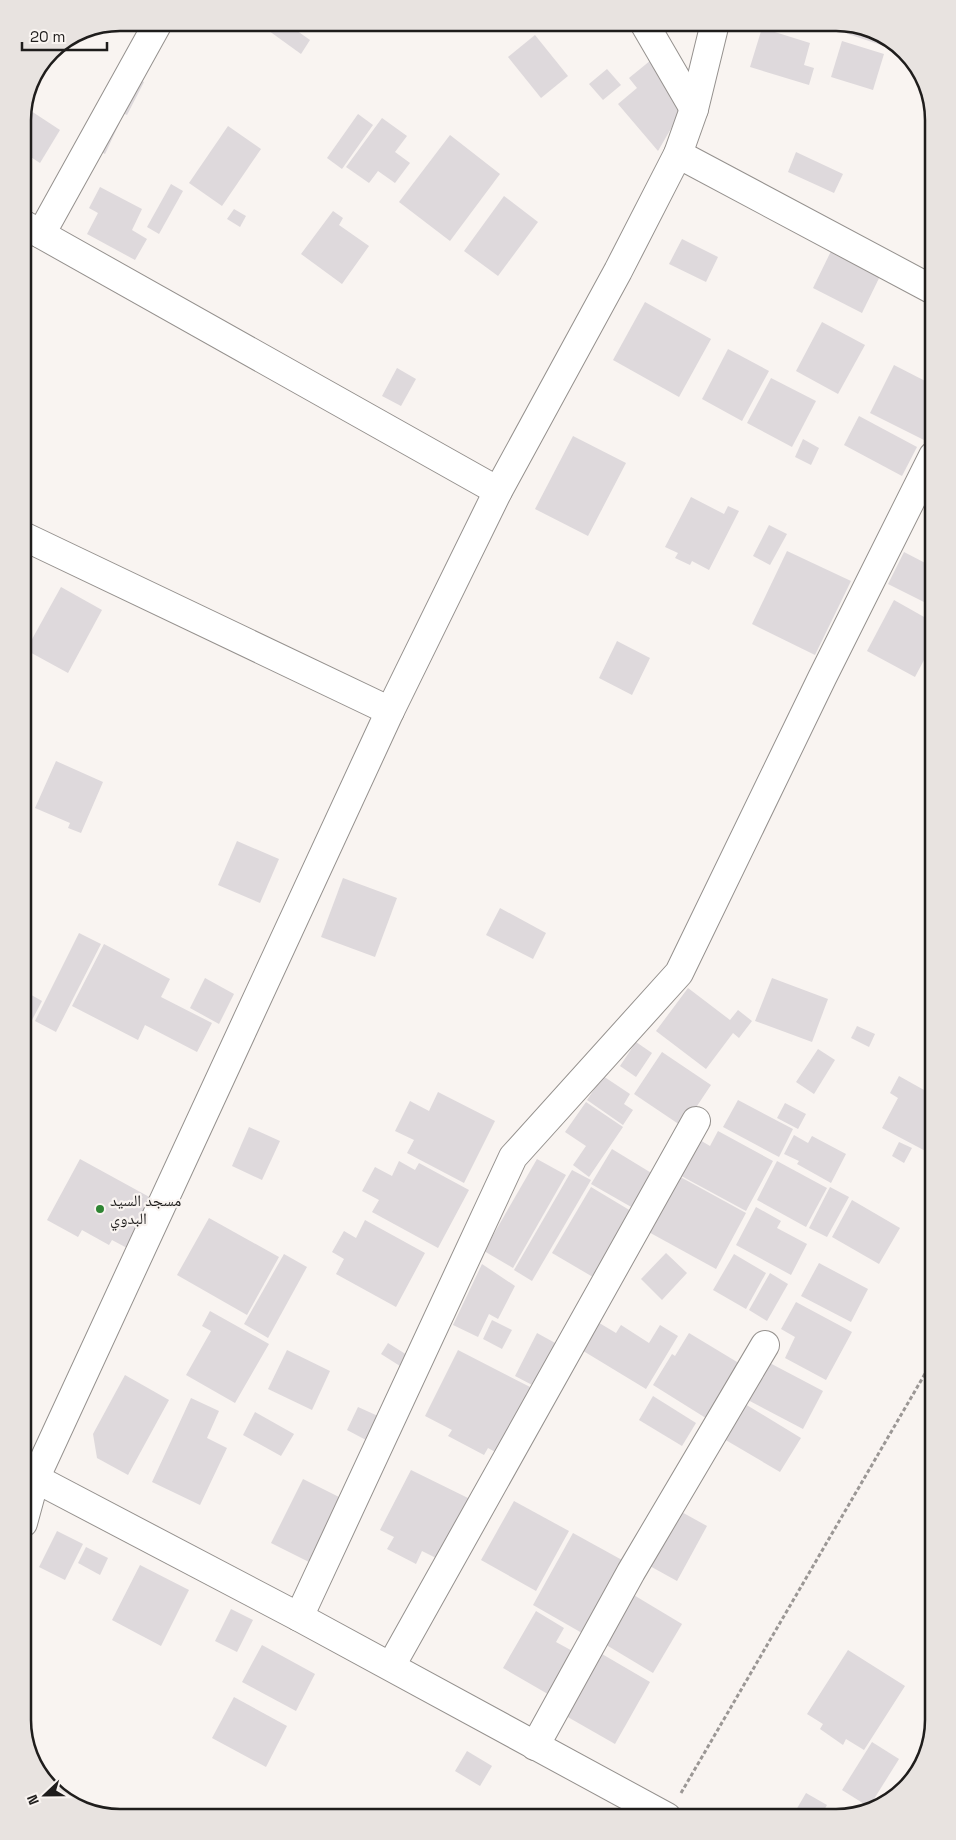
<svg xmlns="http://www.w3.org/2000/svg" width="956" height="1840" viewBox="0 0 956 1840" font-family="'Space Grotesk','Noto Naskh Arabic',sans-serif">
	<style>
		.building { fill: #ded9dc }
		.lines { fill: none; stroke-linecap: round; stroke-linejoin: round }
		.minor-casing { stroke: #95918e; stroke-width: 30 }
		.path { stroke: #9b9795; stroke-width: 3; stroke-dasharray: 4 2.5; stroke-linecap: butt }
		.minor { stroke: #fff; stroke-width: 28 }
		.poi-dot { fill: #2e8533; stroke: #f9f4f1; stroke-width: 2 }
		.labels { text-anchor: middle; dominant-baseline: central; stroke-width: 4.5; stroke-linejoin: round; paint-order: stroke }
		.poi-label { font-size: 16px; fill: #1f1d1c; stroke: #f9f4f1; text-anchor: start }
		.rim { fill: none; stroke: #1f1d1c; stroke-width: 2.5 }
	</style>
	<rect width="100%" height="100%" fill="#f9f4f1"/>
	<!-- building -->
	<g class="building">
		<polygon points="258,23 286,23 310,40 301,54"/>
		<polygon points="789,23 818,23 816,31"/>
		<polygon points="825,23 842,23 889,39 887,47 824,26"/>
		<polygon points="762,28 810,43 804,65 814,68 809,85 750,67"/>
		<polygon points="535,35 568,76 541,98 508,57"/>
		<polygon points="842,41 884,54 873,90 831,77"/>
		<polygon points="656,56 680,113 658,151 618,104 637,88 629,78"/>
		<polygon points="607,69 621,85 603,100 589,84"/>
		<polygon points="132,76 144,82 127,115 116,110"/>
		<polygon points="25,107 60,130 40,163 23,152 23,114"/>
		<polygon points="358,114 373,125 342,169 327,158"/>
		<polygon points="112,118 120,122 105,154 97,150"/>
		<polygon points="382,118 407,136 395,152 410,163 395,183 378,171 369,183 346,167"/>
		<polygon points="228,126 261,149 222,206 189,183"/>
		<polygon points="450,135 500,174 450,241 399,202"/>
		<polygon points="796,152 843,174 834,193 788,172"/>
		<polygon points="171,184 183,191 159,234 147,227"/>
		<polygon points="100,187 142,209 132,230 147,239 135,260 87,234 98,213 89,208"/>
		<polygon points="504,196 538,222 498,276 464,251"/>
		<polygon points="234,209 246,216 240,227 227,219"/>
		<polygon points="333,211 343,218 339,225 369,246 342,284 301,254"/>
		<polygon points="682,239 718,257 706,282 669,264"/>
		<polygon points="835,243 884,268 862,313 813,288"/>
		<polygon points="645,302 711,339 679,397 613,360"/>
		<polygon points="822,322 865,345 838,394 796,371"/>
		<polygon points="728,349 769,371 742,421 702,399"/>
		<polygon points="894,365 933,385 933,421 924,440 870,413"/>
		<polygon points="397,368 416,379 401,406 382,396"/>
		<polygon points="771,378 816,401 792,447 747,423"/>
		<polygon points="859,416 917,447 902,476 844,445"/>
		<polygon points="573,436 626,463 588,536 535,509"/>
		<polygon points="803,439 819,448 811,465 795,457"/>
		<polygon points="691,497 724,514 728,506 739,511 709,570 692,561 690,565 675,558 678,553 665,547"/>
		<polygon points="769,525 787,534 770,565 753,556"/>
		<polygon points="787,551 851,581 815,655 752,624"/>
		<polygon points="904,552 933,567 933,598 930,605 888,584"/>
		<polygon points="61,587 102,610 68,673 26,650"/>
		<polygon points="894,600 933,622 933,643 915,677 867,651"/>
		<polygon points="617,641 650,658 632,695 599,678"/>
		<polygon points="56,761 103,782 81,833 68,828 70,823 35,808"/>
		<polygon points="237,841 279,859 260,903 218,885"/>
		<polygon points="343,878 397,898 375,957 321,937"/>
		<polygon points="500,908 546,933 533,959 486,935"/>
		<polygon points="79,933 101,944 56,1032 35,1021"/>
		<polygon points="104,944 170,979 161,997 212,1023 197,1052 145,1025 138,1040 72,1006"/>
		<polygon points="205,978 234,994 219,1024 190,1008"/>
		<polygon points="772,978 828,999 812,1042 755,1021"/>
		<polygon points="688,988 730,1020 738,1010 752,1021 739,1038 733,1033 706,1069 656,1031"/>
		<polygon points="26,992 42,1001 32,1020 23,1015 23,998"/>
		<polygon points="857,1026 875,1034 869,1047 851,1038"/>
		<polygon points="636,1042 652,1053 636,1077 620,1066"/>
		<polygon points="818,1049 835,1060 814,1094 796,1082"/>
		<polygon points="662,1052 711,1085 683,1127 634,1094"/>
		<polygon points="603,1076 630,1094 624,1104 633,1110 623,1125 587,1100"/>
		<polygon points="899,1076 933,1095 933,1155 882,1128 898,1098 890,1093"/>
		<polygon points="438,1092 495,1121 464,1183 407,1153 414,1140 395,1131 410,1101 429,1111"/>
		<polygon points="738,1100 793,1129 779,1157 723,1127"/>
		<polygon points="586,1102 623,1127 589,1177 573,1165 586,1146 565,1132"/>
		<polygon points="785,1103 806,1114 798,1129 777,1118"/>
		<polygon points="249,1127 280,1141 262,1180 232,1166"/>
		<polygon points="718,1131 773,1161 746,1211 674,1172 693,1136 710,1146"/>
		<polygon points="794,1135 808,1143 812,1136 846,1154 831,1183 797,1164 799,1161 784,1154"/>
		<polygon points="899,1142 912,1148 904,1163 892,1156"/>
		<polygon points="612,1149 653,1174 633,1208 591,1184"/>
		<polygon points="80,1159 153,1199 127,1248 112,1240 109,1245 82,1230 78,1237 47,1220"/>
		<polygon points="537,1159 566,1175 513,1268 484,1251"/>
		<polygon points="399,1161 415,1170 419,1163 469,1190 438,1248 372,1212 379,1200 362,1191 375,1167 392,1176"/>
		<polygon points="777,1161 827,1188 806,1227 757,1200"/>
		<polygon points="572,1170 591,1180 532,1281 514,1270"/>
		<polygon points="675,1174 746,1213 716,1269 645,1230"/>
		<polygon points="591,1187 636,1214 598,1280 552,1253"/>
		<polygon points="830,1187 849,1197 827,1237 809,1228"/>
		<polygon points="852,1200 900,1228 879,1264 832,1237"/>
		<polygon points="756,1207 781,1221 777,1228 807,1244 791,1275 736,1245"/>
		<polygon points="209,1218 279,1257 247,1315 177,1275"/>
		<polygon points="365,1220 425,1253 396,1307 336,1274 344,1259 332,1252 344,1231 356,1238"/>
		<polygon points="666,1253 687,1273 662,1300 641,1279"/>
		<polygon points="284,1254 307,1267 268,1338 244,1324"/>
		<polygon points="734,1254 766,1273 746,1309 713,1290"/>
		<polygon points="819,1263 868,1289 851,1322 801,1296"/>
		<polygon points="482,1264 515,1286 498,1319 489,1314 478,1337 453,1325"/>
		<polygon points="770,1273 788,1284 767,1321 749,1310"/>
		<polygon points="796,1302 852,1332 826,1380 785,1358 795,1337 781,1329"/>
		<polygon points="210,1311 269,1344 235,1403 186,1375 211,1331 202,1326"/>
		<polygon points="492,1320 512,1330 502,1349 483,1339"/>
		<polygon points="596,1321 616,1333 621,1325 649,1343 660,1325 678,1336 646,1389 580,1349"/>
		<polygon points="537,1333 557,1344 536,1387 515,1376"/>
		<polygon points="689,1333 742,1365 709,1420 653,1385 672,1354 675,1356"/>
		<polygon points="388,1343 407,1355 400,1366 381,1354"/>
		<polygon points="287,1350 330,1371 312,1410 268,1389"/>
		<polygon points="458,1350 534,1389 501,1455 488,1448 484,1455 448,1436 452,1430 425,1416"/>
		<polygon points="766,1361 823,1391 803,1429 746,1399"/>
		<polygon points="125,1375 169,1400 128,1475 97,1458 93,1434"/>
		<polygon points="653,1396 696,1423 682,1446 639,1420"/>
		<polygon points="191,1398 219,1411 207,1438 227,1448 200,1505 152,1482"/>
		<polygon points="745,1404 801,1438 780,1472 724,1439"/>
		<polygon points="358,1407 378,1416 366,1440 347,1430"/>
		<polygon points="255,1412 294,1434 281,1456 243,1435"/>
		<polygon points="411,1470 470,1499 440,1560 422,1551 416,1564 387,1549 394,1537 380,1530"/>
		<polygon points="303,1479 347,1501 315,1565 271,1543"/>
		<polygon points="514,1501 569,1531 536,1591 481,1560"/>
		<polygon points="678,1510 707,1526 677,1581 648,1565"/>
		<polygon points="57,1531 83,1544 65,1580 39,1567"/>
		<polygon points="573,1533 622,1560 582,1633 533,1605"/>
		<polygon points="86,1547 108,1558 100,1575 78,1563"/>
		<polygon points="140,1565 189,1590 161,1646 112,1620"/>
		<polygon points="632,1594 682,1624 653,1673 603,1643"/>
		<polygon points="231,1609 253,1620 237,1652 215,1641"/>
		<polygon points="536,1611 564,1628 556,1642 578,1654 553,1697 503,1668"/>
		<polygon points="262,1645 315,1674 296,1711 242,1682"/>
		<polygon points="848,1650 905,1686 864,1750 846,1739 843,1745 820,1729 823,1724 807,1714"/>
		<polygon points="602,1654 650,1682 615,1744 566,1716"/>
		<polygon points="234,1697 287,1726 266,1767 212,1738"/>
		<polygon points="872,1742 899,1759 869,1807 842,1790"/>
		<polygon points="467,1751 492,1766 480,1786 455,1771"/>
		<polygon points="806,1793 827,1805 820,1817 792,1817"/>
	</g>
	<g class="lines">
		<!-- minor casing -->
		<g class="minor-casing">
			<g id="minor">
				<polyline points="644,23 694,109"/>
				<polyline points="678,154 933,290"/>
				<polyline points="23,224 498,491"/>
				<polyline points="41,234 158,23"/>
				<polyline points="23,536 390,711"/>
				<polyline points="23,1472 299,1617 667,1817"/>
				<polyline points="23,1523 35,1479 390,711 498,491 618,271 678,154 694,109 715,23"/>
				<polyline points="299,1617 513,1157 679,973 822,678 933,456"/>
				<polyline points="391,1666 696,1121"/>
				<polyline points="535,1746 631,1572 765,1345"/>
			</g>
		</g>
		<!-- path -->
		<polyline class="path" points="681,1793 933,1360"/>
		<!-- minor -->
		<use href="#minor" class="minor"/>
	</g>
	<!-- markers -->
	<circle class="poi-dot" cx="100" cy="1209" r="5"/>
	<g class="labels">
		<!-- poi labels -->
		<g class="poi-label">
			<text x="110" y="1200">مسجد السيد<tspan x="110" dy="18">البدوي</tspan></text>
		</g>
	</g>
	<!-- crop -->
	<path d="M0 0H956V1840H0ZM120 31H836A89 89 0 0 1 925 120V1720A89 89 0 0 1 836 1809H120A89 89 0 0 1 31 1720V120A89 89 0 0 1 120 31Z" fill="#e8e3e0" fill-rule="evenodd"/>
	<path class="rim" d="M120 31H836A89 89 0 0 1 925 120V1720A89 89 0 0 1 836 1809H120A89 89 0 0 1 31 1720V120A89 89 0 0 1 120 31Z"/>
	<!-- north arrow -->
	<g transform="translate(45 1795) rotate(248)" stroke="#f9f4f1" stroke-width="4" paint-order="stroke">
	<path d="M0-4L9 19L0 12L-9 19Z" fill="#1f1d1c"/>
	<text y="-8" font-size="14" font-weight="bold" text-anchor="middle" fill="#1f1d1c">N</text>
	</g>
	<!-- scale -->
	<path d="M22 42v8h85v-8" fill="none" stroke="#1f1d1c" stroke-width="2.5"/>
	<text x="30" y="42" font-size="15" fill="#1f1d1c" stroke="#f9f4f1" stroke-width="4" paint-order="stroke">20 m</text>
</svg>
